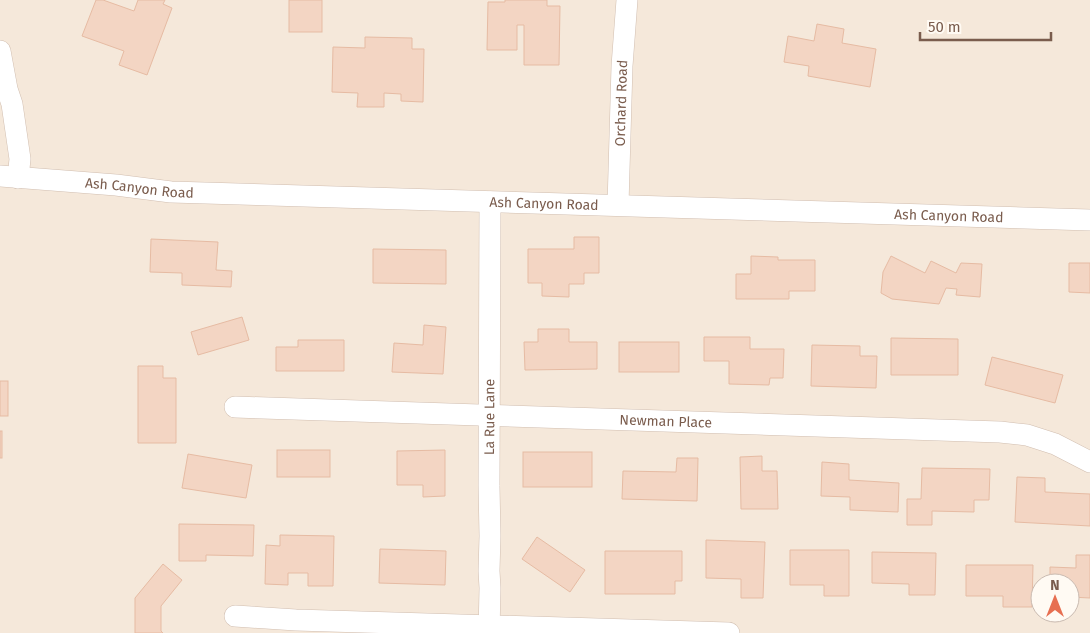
<svg xmlns="http://www.w3.org/2000/svg" width="1090" height="633" viewBox="0 0 1090 633" font-family="'Fira Sans',sans-serif">
	<style>
		.residential { fill: #f5e8da; fill-rule: evenodd }
		.building { fill: #f3d5c3; stroke: #e6bba3 }
		.lines { fill: none; stroke-linecap: round; stroke-linejoin: round }
		.minor-casing { stroke: #d1beb0; stroke-width: 22 }
		.minor { stroke: #fff; stroke-width: 21 }
		.labels { text-anchor: middle; dominant-baseline: central; stroke-width: 5; stroke-linejoin: round; paint-order: stroke }
		.street-label { font-size: 14px; fill: #7a5c4d; stroke: #fffaf3 }
	</style>
	<rect width="100%" height="100%" fill="#fdf6ec"/>
	<!-- residential -->
	<path class="residential" d="M0,0H1090V633H0ZM1040,583H1070V613H1040Z"/>
	<!-- building -->
	<g class="building">
		<polygon points="96,0 103,0 134,11 138,0 165,0 163,4 172,8 147,75 119,65 124,51 82,36"/>
		<rect x="289" y="0" width="33" height="32"/>
		<polygon points="505,0 547,0 547,6 560,6 559,65 524,65 524,25 517,25 517,50 487,50 488,2 505,2"/>
		<polygon points="817,24 844,29 842,43 876,49 870,87 808,76 809,66 784,62 788,36 814,41"/>
		<polygon points="365,37 412,38 412,49 424,49 423,102 401,101 401,94 384,93 384,107 357,107 358,93 332,92 333,47 365,48"/>
		<polygon points="574,237 599,237 599,273 584,273 584,284 569,284 569,297 542,296 542,283 528,283 528,249 574,249"/>
		<polygon points="151,239 218,242 216,270 232,271 231,287 182,285 182,273 150,272"/>
		<polygon points="373,249 446,250 446,284 373,283"/>
		<polygon points="751,256 778,257 778,260 815,260 815,291 789,291 789,299 736,299 736,274 751,274"/>
		<polygon points="891,256 925,273 931,261 956,273 961,263 982,264 980,297 956,295 957,289 946,288 939,304 892,299 881,293 883,272"/>
		<polygon points="1069,263 1090,263 1090,293 1069,292"/>
		<polygon points="242,317 249,340 198,355 191,332"/>
		<polygon points="424,325 446,327 443,374 392,372 394,343 423,345"/>
		<polygon points="538,329 569,329 569,342 597,342 597,369 525,370 524,342 538,342"/>
		<polygon points="704,337 750,337 750,349 784,349 783,378 770,378 769,385 729,384 729,361 704,361"/>
		<polygon points="891,338 958,339 958,375 891,375"/>
		<polygon points="298,340 344,340 344,371 276,371 276,347 298,347"/>
		<rect x="619" y="342" width="60" height="30"/>
		<polygon points="812,345 860,346 860,356 877,356 876,388 811,386"/>
		<polygon points="992,357 1063,375 1055,403 985,385"/>
		<polygon points="138,366 163,366 163,378 176,378 176,443 138,443"/>
		<rect x="0" y="381" width="8" height="35"/>
		<rect x="0" y="431" width="2" height="27"/>
		<rect x="277" y="450" width="53" height="27"/>
		<polygon points="445,450 445,496 423,497 423,485 397,485 397,451"/>
		<rect x="523" y="452" width="69" height="35"/>
		<polygon points="188,454 252,465 246,498 182,488"/>
		<polygon points="762,456 762,471 777,471 778,509 741,509 740,457"/>
		<polygon points="677,458 698,458 697,501 622,499 623,471 676,472"/>
		<polygon points="822,462 849,464 849,480 899,483 898,512 850,510 850,497 821,496"/>
		<polygon points="922,468 990,469 989,500 974,500 974,512 932,511 932,525 907,525 907,499 921,499"/>
		<polygon points="1017,477 1045,478 1045,492 1090,494 1090,526 1015,522"/>
		<polygon points="179,524 254,525 253,556 206,555 206,561 179,561"/>
		<polygon points="280,535 334,536 333,586 308,586 308,573 288,573 288,585 265,584 266,545 280,546"/>
		<polygon points="537,537 585,570 570,592 522,559"/>
		<polygon points="706,540 765,542 763,598 741,598 741,579 706,578"/>
		<polygon points="380,549 446,551 445,585 379,583"/>
		<polygon points="790,550 849,550 849,596 824,596 824,585 790,585"/>
		<polygon points="605,551 682,551 682,581 675,581 675,594 605,594"/>
		<polygon points="872,552 936,553 935,595 909,595 909,584 872,583"/>
		<polygon points="1076,555 1090,555 1090,598 1070,597 1070,583 1050,583 1050,567 1076,568"/>
		<polygon points="163,564 182,580 161,606 161,631 163,633 135,633 135,598"/>
		<polygon points="966,565 1033,565 1032,607 1003,607 1003,596 966,596"/>
	</g>
	<g class="lines">
		<!-- minor casing -->
		<g class="minor-casing">
			<g id="minor">
				<polyline points="0,51 7,89 12,104 20,159 18,178"/>
				<path id="s1" d="M0,176L116,185L171,192L1090,220"/>
				<path id="s2" d="M618,205L622,66L627,0"/>
				<path id="s3" d="M235,407L1000,432L1027,435L1055,444L1090,462"/>
				<polyline points="235,616 296,620 729,633"/>
				<path id="s4" d="M489,633L490,588L489,571L490,536L489,486L490,202"/>
			</g>
		</g>
		<!-- minor -->
		<use href="#minor" class="minor"/>
	</g>
	<g class="labels">
		<!-- street labels -->
		<g class="street-label">
			<text stroke="none"><textPath href="#s2" startOffset="102">Orchard Road</textPath></text>
			<text stroke="none"><textPath href="#s1" startOffset="140">Ash Canyon Road</textPath></text>
			<text stroke="none"><textPath href="#s1" startOffset="545">Ash Canyon Road</textPath></text>
			<text stroke="none"><textPath href="#s1" startOffset="950">Ash Canyon Road</textPath></text>
			<text stroke="none"><textPath href="#s4" startOffset="216">La Rue Lane</textPath></text>
			<text stroke="none"><textPath href="#s3" startOffset="431">Newman Place</textPath></text>
		</g>
	</g>
	<!-- north arrow -->
	<g transform="translate(1055 598)"><circle r="24" fill="#fffaf3" stroke="#cabbb1"/>
	<path d="M0-4L9 19L0 12L-9 19Z" fill="#e76f51"/>
	<text y="-8" font-size="14" font-weight="bold" text-anchor="middle" fill="#7a5c4d">N</text>
	</g>
	<!-- scale -->
	<path d="M920 32v8h131v-8" fill="none" stroke="#7a5c4d" stroke-width="2.5"/>
	<text x="928" y="32" font-size="15" fill="#7a5c4d" stroke="#fffaf3" stroke-width="4" paint-order="stroke">50 m</text>
</svg>
